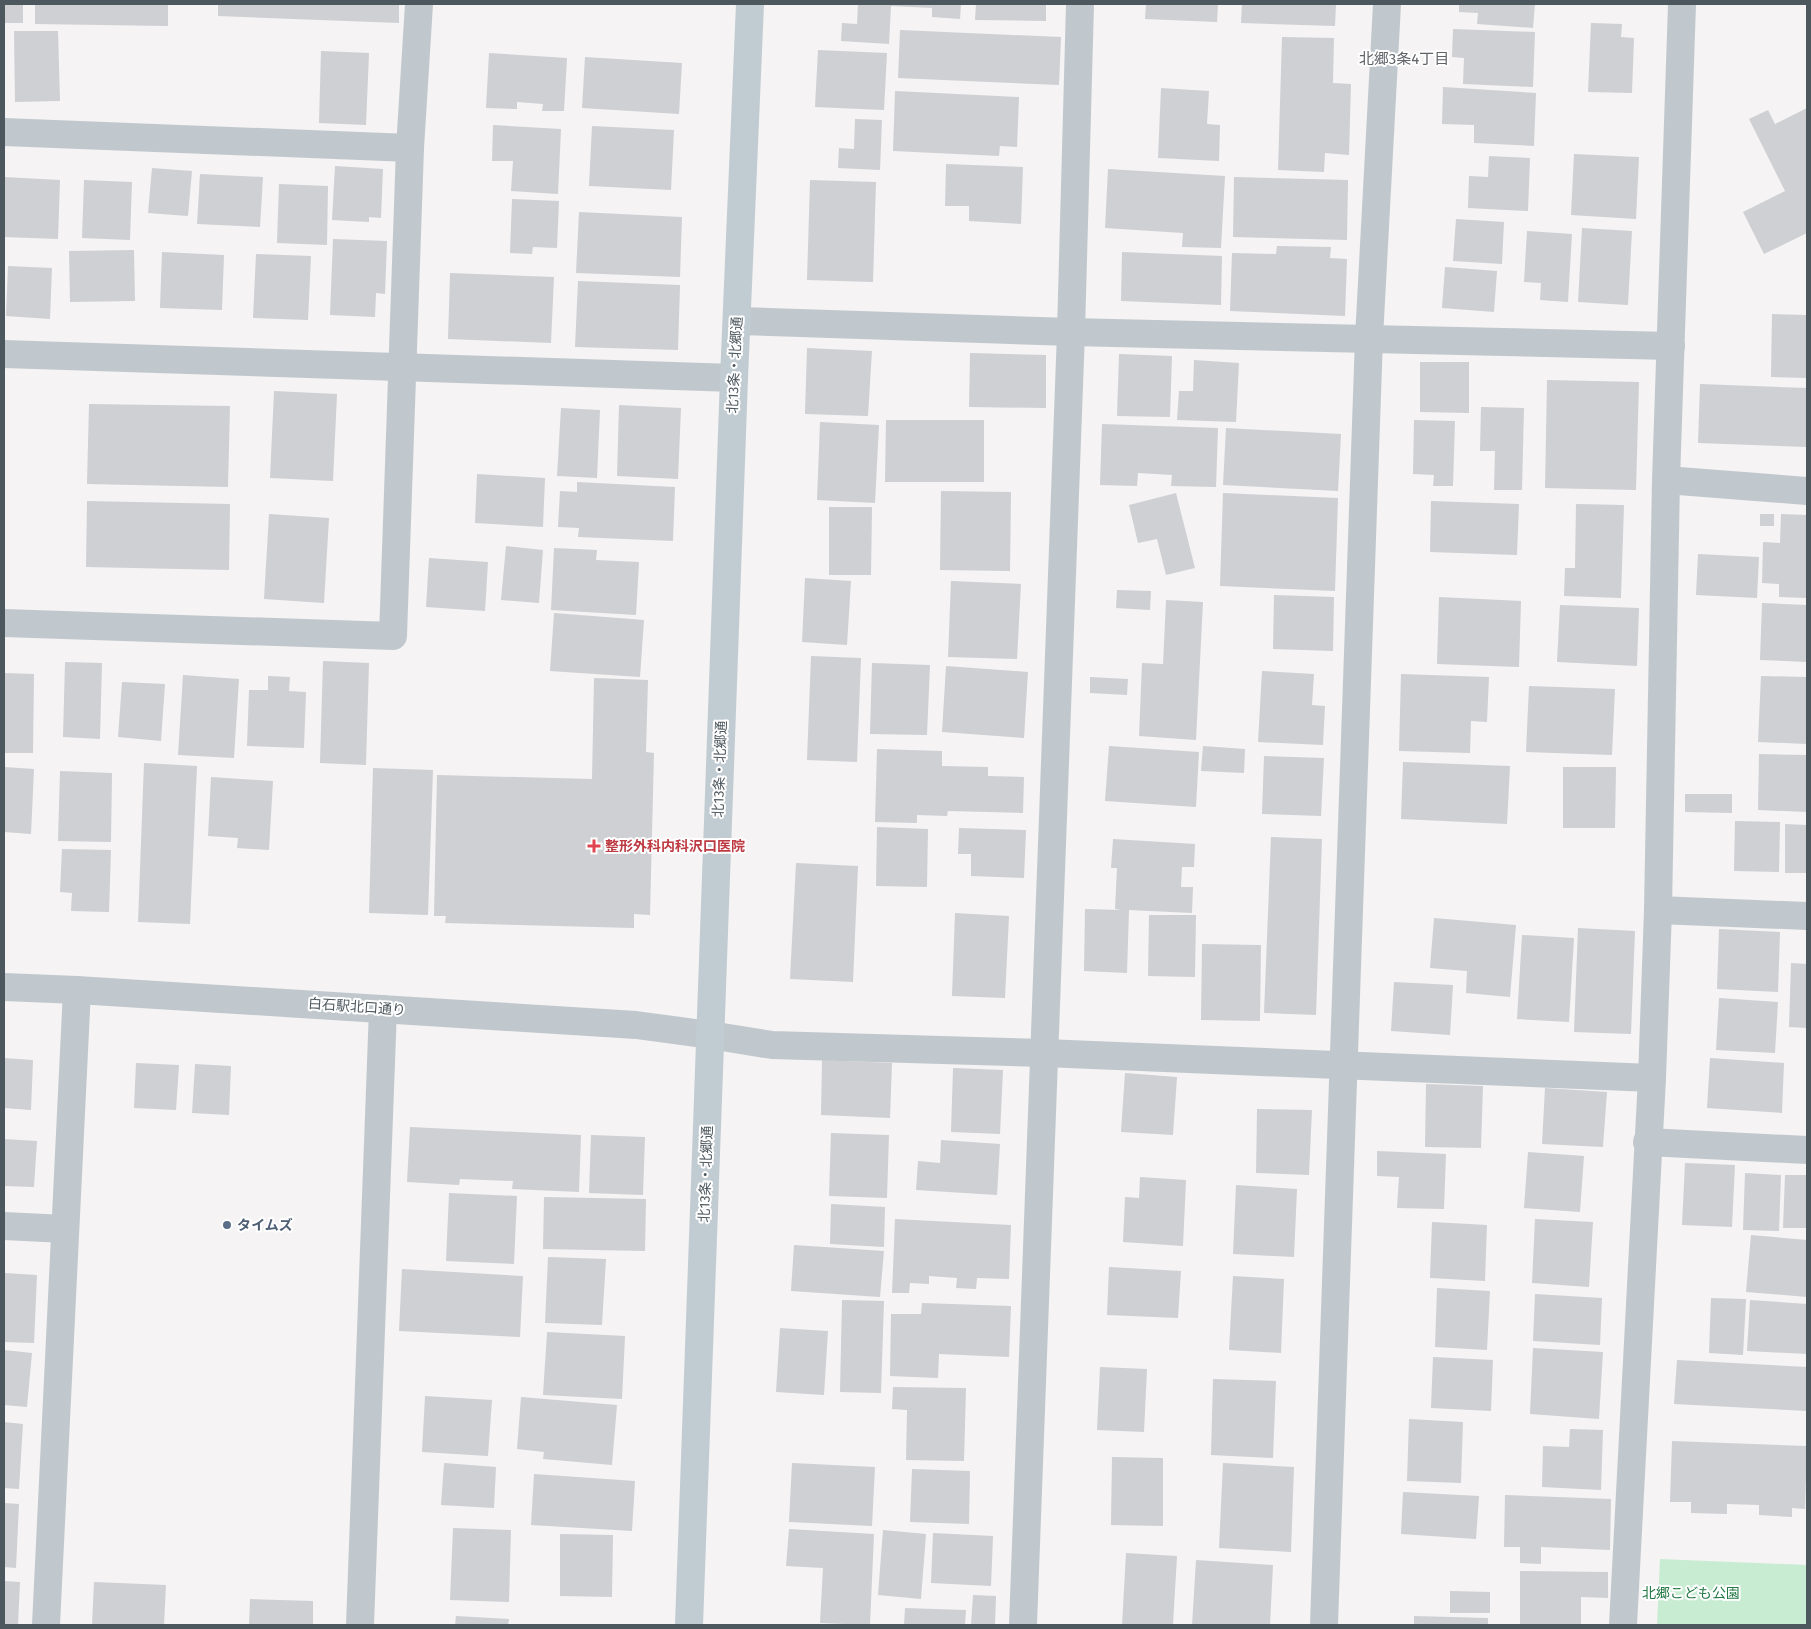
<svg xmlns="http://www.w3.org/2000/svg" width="1811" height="1629" viewBox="0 0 1811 1629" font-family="'Fira Sans','Noto Sans JP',sans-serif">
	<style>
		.green { fill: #c8ecd2 }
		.building { fill: #ced0d4 }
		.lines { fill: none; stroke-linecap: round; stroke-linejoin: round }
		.minor { stroke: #c1c8cd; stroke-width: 28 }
		.tertiary { stroke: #c1c8cd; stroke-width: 28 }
		.secondary { stroke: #c1cbd2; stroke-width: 28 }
		.health-dot { fill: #e0444e; stroke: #fff; stroke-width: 2 }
		.service-dot { fill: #5c6f8a; stroke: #fff; stroke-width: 2 }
		.labels { text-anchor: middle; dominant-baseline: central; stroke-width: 4; stroke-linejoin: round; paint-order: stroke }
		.street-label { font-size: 14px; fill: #4d585e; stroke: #fff }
		.health-label { font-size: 14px; font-weight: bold; fill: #be3a42; stroke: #fff; text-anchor: start }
		.service-label { font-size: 14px; font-weight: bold; fill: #4e5e75; stroke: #fff; text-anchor: start }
		.park-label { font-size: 14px; fill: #247945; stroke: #fff }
		.neighbourhood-label { font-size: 15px; fill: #606467; stroke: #fff }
	</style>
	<rect width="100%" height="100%" fill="#f5f3f3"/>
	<!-- green -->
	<polygon class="green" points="1660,1559 1807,1565 1807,1625 1657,1625"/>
	<!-- building -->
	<g class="building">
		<rect x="4" y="4" width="19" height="19"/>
		<polygon points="35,4 168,4 168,26 35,24"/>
		<polygon points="218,4 399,4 399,23 218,16"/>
		<polygon points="858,4 961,4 960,19 932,17 932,8 891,6 889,44 841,41 842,23 857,24"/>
		<polygon points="976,4 1046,4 1046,21 975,20"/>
		<polygon points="1146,4 1218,4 1217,22 1145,19"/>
		<polygon points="1242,4 1336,4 1335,26 1241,23"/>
		<polygon points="1459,4 1535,4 1533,28 1477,24 1478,13 1459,12"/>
		<polygon points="1591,23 1622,24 1621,37 1634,38 1632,93 1588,92"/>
		<polygon points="1453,29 1535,32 1533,87 1463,84 1464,58 1452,57"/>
		<polygon points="900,30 1061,37 1059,85 898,78"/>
		<polygon points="14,31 58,31 60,101 15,102"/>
		<polygon points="1282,37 1334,38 1333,83 1351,84 1349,155 1325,153 1324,172 1278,170"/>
		<polygon points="818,50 887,53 884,110 815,107"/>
		<polygon points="321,51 369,53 366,125 319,123"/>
		<polygon points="489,53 567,58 564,111 542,111 543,104 517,102 517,109 486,108"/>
		<polygon points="585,57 682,63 679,114 582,108"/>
		<polygon points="1443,87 1536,93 1534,146 1474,143 1474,125 1442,124"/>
		<polygon points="1161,88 1209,91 1207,124 1220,125 1219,161 1158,158"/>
		<polygon points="895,91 1019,97 1017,147 1000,146 999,156 893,151"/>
		<polygon points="1807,108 1807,233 1764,254 1743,212 1785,191 1749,119 1768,110 1775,124"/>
		<polygon points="855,119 882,120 880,170 838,168 839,148 854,149"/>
		<polygon points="493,125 561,129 558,194 511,191 513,161 492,161"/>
		<polygon points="592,126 674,130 671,190 589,186"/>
		<polygon points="1574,154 1639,157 1636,219 1571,215"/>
		<polygon points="1489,156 1530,158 1528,211 1468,208 1469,176 1488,177"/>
		<polygon points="946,164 1023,167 1021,224 969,221 969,206 945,206"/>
		<polygon points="335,166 383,169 381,218 369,217 369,222 332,220"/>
		<polygon points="152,168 192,171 188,216 148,213"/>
		<polygon points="1108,169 1225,176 1221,248 1182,247 1183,233 1105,228"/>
		<polygon points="200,174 263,177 260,227 197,224"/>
		<polygon points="4,177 60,180 58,239 4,237"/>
		<polygon points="1234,177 1348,180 1347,240 1233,237"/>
		<polygon points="84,180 132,182 130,240 82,238"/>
		<polygon points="810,180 876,182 873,282 807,280"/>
		<polygon points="279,184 328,186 327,245 277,243"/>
		<polygon points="512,199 559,201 557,248 533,247 532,254 510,253"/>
		<polygon points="579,212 682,217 680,277 576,273"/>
		<polygon points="1456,219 1504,222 1502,264 1453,261"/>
		<polygon points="1582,228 1632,231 1628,305 1578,302"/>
		<polygon points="1527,231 1572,234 1568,302 1540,300 1541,283 1524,282"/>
		<polygon points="333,239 387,241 385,294 376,293 375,317 330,315"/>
		<polygon points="1277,246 1331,247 1330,258 1347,259 1345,316 1230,311 1232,253 1276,254"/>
		<polygon points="134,250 135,301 70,302 69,251"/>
		<polygon points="162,252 224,255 222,310 160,308"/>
		<polygon points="1122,252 1222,256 1221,305 1121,301"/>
		<polygon points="256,254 311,256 308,320 253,318"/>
		<polygon points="8,266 52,268 50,319 6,316"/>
		<polygon points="1445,267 1497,271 1494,312 1442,308"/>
		<polygon points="450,273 554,277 551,343 448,339"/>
		<polygon points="578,281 680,285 678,350 575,347"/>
		<polygon points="1772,314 1807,315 1807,378 1771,377"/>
		<polygon points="807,348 872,351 868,416 805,414"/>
		<polygon points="970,353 1046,355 1046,408 969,407"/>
		<polygon points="1119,354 1172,356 1170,417 1117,416"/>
		<polygon points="1194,360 1239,363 1236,422 1177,420 1179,391 1193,391"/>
		<polygon points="1420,362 1469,362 1469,413 1420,412"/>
		<polygon points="1547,380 1639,382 1636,490 1545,488"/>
		<polygon points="1700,384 1807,388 1807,447 1698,443"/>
		<polygon points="274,391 337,394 333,481 270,478"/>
		<polygon points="89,404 230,406 228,487 87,484"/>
		<polygon points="619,405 681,408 678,479 617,476"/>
		<polygon points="1481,407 1524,408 1522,490 1494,490 1495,451 1480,451"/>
		<polygon points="561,408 600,410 597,478 557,476"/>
		<polygon points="886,420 984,420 984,482 885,482"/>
		<polygon points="1414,420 1455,421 1453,486 1433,486 1434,475 1413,474"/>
		<polygon points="820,422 879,425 875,503 817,500"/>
		<polygon points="1102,424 1218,428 1216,487 1171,486 1172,475 1138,473 1137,486 1100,485"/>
		<polygon points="1226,428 1341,434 1338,491 1223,485"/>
		<polygon points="477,474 545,478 543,527 475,523"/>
		<polygon points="577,482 675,487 673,541 578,537 579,528 558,527 560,491 577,492"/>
		<polygon points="941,491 1011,492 1010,571 940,570"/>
		<polygon points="1176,493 1195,568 1166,575 1157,539 1138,543 1129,505"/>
		<polygon points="1223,493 1338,498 1335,591 1220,586"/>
		<polygon points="87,501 230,504 229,570 86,567"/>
		<polygon points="1431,501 1519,504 1517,555 1430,552"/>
		<polygon points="1576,504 1624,505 1621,598 1564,596 1565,568 1575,568"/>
		<polygon points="829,507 872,507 871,575 829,575"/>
		<polygon points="269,514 329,518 324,603 264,599"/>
		<rect x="1760" y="514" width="14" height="12"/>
		<polygon points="1781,514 1807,515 1807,598 1779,597 1779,584 1762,583 1763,542 1780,543"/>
		<polygon points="506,546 543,550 539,603 501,600"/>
		<polygon points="554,548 597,550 596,560 639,562 636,615 551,610"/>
		<polygon points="1698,554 1759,557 1757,598 1696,595"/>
		<polygon points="429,558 488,562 485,611 426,607"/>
		<polygon points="805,578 851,581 847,645 802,642"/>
		<polygon points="951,581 1021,584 1017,659 948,657"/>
		<polygon points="1117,590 1151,591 1150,610 1116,608"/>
		<polygon points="1274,595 1334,597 1333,651 1273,649"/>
		<polygon points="1439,597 1521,601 1519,667 1437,664"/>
		<polygon points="1166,600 1203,602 1196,740 1139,736 1142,663 1163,664"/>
		<polygon points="1762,603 1807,605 1807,662 1760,660"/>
		<polygon points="1560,605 1639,608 1637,666 1557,662"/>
		<polygon points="554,613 644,620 640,677 550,671"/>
		<polygon points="811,656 861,658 857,762 807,760"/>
		<polygon points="323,661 369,663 366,765 320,763"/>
		<polygon points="65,662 102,663 100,739 63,737"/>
		<polygon points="872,663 930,665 927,735 870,734"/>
		<polygon points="946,666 1028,672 1024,738 942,732"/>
		<polygon points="1262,671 1314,674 1312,705 1325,706 1323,745 1258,742"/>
		<polygon points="4,673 34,674 33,753 4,753"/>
		<polygon points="1401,674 1489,677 1487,722 1471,721 1470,753 1399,751"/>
		<polygon points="183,675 239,679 234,758 178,755"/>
		<polygon points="268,676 290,677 289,691 306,692 304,748 247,746 249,690 268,690"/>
		<polygon points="1761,676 1807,677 1807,744 1758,742"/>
		<polygon points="1090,677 1128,679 1127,695 1090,693"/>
		<polygon points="594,678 648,680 646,752 654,753 650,915 634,914 634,928 445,923 446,916 434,916 437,775 592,779"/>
		<polygon points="122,682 165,684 161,741 118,737"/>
		<polygon points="1529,686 1615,689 1612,755 1526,752"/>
		<polygon points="1109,746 1199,752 1196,807 1105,801"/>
		<polygon points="1203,746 1245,749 1244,773 1201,771"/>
		<polygon points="877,749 942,751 942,766 988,767 988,776 1024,777 1023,813 948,811 947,816 917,815 917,823 875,822"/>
		<polygon points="1759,754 1807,755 1807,812 1758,810"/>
		<polygon points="1264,756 1324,758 1321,816 1262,814"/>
		<polygon points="1403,762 1510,766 1507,824 1401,819"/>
		<polygon points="144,763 197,766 190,924 138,922"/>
		<polygon points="4,767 34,769 31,834 4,832"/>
		<polygon points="1563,767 1616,767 1615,828 1563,828"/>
		<polygon points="373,768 433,770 428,915 369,913"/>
		<polygon points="60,771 112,773 111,842 58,841"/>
		<polygon points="211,777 273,781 269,850 237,848 238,838 208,836"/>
		<polygon points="1685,794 1732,794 1732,813 1685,812"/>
		<polygon points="1735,821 1780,822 1779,872 1734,871"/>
		<polygon points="1785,824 1807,825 1807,873 1785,873"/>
		<polygon points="877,827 928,829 927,887 876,886"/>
		<polygon points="959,828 1026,830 1024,878 971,876 971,854 958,854"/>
		<polygon points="1271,837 1322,839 1316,1015 1264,1013"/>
		<polygon points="1113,839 1195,844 1194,867 1182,867 1181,887 1193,887 1192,913 1129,910 1127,973 1084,971 1085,909 1122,910 1115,909 1117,868 1111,868"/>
		<polygon points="62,849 111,850 109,912 71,911 72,893 60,892"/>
		<polygon points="796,863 858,866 853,982 790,979"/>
		<polygon points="955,913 1009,916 1005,998 952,996"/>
		<polygon points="1149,915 1196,915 1195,977 1148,976"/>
		<polygon points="1434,918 1516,925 1510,997 1466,993 1467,971 1430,968"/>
		<polygon points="1578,928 1635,931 1631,1034 1574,1032"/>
		<polygon points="1719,929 1780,932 1778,992 1717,989"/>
		<polygon points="1522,935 1574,938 1569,1022 1517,1019"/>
		<polygon points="1202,944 1261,945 1260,1021 1201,1020"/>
		<polygon points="1791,963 1807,964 1807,1028 1789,1027"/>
		<polygon points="1394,982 1453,985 1450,1035 1391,1031"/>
		<polygon points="1719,998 1778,1002 1775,1053 1716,1050"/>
		<polygon points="4,1058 33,1060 31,1110 4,1108"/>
		<polygon points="1710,1058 1784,1063 1782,1113 1707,1108"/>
		<polygon points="822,1060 892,1063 890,1118 821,1115"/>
		<polygon points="136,1063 179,1065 176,1110 134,1108"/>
		<polygon points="195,1064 231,1066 229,1115 192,1113"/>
		<polygon points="953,1068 1003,1070 1000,1134 951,1132"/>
		<polygon points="1125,1073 1177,1077 1173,1135 1121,1132"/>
		<polygon points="1426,1084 1483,1086 1481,1148 1425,1147"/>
		<polygon points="1545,1088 1607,1092 1603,1147 1542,1144"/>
		<polygon points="1257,1109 1312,1110 1309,1175 1256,1173"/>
		<polygon points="410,1127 581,1135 579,1192 512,1189 513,1181 460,1179 459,1185 407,1182"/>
		<polygon points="831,1133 889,1135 887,1198 829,1196"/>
		<polygon points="591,1135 645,1137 643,1195 589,1193"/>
		<polygon points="4,1139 37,1141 34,1187 4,1186"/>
		<polygon points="941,1140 1000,1144 997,1195 916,1190 918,1161 940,1163"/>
		<polygon points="1377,1151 1446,1154 1444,1209 1397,1208 1399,1177 1377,1176"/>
		<polygon points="1528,1152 1584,1156 1580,1212 1524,1208"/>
		<polygon points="1685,1163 1735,1165 1732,1227 1682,1225"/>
		<polygon points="1745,1173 1781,1175 1779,1231 1743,1230"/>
		<polygon points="1785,1175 1807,1175 1807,1228 1783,1228"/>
		<polygon points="1140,1177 1186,1180 1183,1246 1123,1242 1125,1197 1139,1198"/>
		<polygon points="1236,1185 1297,1189 1294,1257 1233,1254"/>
		<polygon points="449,1193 517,1196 514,1264 446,1261"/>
		<polygon points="544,1197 646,1199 645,1251 543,1249"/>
		<polygon points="831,1204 885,1207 884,1247 830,1244"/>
		<polygon points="895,1219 1011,1225 1009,1279 977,1278 976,1289 956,1288 957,1278 929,1276 929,1284 910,1283 909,1293 892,1293"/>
		<polygon points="1535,1219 1593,1222 1589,1287 1532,1283"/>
		<polygon points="1432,1222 1487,1225 1485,1281 1430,1278"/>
		<polygon points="1751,1235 1807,1240 1807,1297 1746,1292"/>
		<polygon points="794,1245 884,1251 880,1297 791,1291"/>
		<polygon points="548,1257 606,1259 602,1325 545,1323"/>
		<polygon points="1109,1267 1181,1271 1178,1318 1107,1315"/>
		<polygon points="402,1269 523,1276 520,1337 399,1331"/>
		<polygon points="4,1273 37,1275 34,1343 4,1342"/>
		<polygon points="1233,1276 1284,1279 1281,1353 1229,1350"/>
		<polygon points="1437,1288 1490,1291 1487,1350 1435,1347"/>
		<polygon points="1535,1294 1602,1298 1600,1345 1533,1341"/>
		<polygon points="1711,1298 1746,1299 1743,1355 1709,1353"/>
		<polygon points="842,1300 884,1301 881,1393 840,1392"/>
		<polygon points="1750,1300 1807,1304 1807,1354 1747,1351"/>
		<polygon points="922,1303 1011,1306 1009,1357 939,1354 938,1378 890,1376 891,1314 921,1314"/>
		<polygon points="780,1328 828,1331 824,1395 776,1392"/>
		<polygon points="547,1332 625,1336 622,1399 543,1395"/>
		<polygon points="1533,1348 1603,1352 1599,1419 1530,1414"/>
		<polygon points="4,1350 32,1353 27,1407 4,1405"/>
		<polygon points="1433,1357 1493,1360 1491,1411 1431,1408"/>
		<polygon points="1677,1360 1807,1367 1807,1411 1674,1404"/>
		<polygon points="1100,1367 1147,1369 1144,1432 1097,1430"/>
		<polygon points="1213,1379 1276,1381 1273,1458 1211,1455"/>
		<polygon points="893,1387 966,1388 964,1461 906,1460 907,1410 892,1409"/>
		<polygon points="425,1396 492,1400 488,1456 422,1452"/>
		<polygon points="521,1397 617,1405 612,1465 543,1459 544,1452 517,1449"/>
		<polygon points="1409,1419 1463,1422 1461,1483 1407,1481"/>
		<polygon points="4,1422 23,1424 19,1489 4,1488"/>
		<polygon points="1570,1429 1603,1430 1601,1490 1542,1487 1543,1446 1569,1447"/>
		<polygon points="1672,1441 1807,1446 1805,1509 1792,1508 1792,1517 1759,1515 1759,1505 1727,1504 1727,1514 1691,1513 1691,1502 1670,1502"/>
		<polygon points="1112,1457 1163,1458 1163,1526 1111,1525"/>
		<polygon points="444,1463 496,1467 494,1508 441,1505"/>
		<polygon points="792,1463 875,1467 872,1526 789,1522"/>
		<polygon points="1223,1463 1294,1467 1291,1552 1219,1548"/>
		<polygon points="912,1469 970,1471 969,1524 910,1522"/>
		<polygon points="534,1474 635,1481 632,1531 531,1525"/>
		<polygon points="1403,1492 1479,1496 1476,1539 1401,1534"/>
		<polygon points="1505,1495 1611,1499 1610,1550 1541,1547 1541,1564 1520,1563 1520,1547 1504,1547"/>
		<polygon points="4,1503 19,1504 16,1568 4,1567"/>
		<polygon points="453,1528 511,1530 509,1602 450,1600"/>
		<polygon points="789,1529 874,1534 870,1625 820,1623 823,1568 786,1566"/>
		<polygon points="883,1530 926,1534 921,1599 878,1595"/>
		<polygon points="933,1533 993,1536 991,1586 931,1583"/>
		<polygon points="560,1534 613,1535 612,1597 560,1596"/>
		<polygon points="1126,1553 1177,1556 1173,1625 1122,1625"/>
		<polygon points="1196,1560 1273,1565 1270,1625 1192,1625"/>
		<polygon points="1520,1571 1608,1572 1608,1598 1581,1597 1581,1625 1520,1625"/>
		<polygon points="4,1581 20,1582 18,1625 4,1625"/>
		<polygon points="94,1582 166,1585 164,1625 92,1625"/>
		<polygon points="1450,1591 1490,1592 1490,1613 1450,1613"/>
		<polygon points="973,1595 996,1596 995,1625 971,1625"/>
		<polygon points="250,1599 313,1601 313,1625 249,1625"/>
		<polygon points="905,1608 966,1610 965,1625 904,1625"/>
		<polygon points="456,1616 509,1619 508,1625 455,1625"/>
		<polygon points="1414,1616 1488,1618 1488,1625 1414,1625"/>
	</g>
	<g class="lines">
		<!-- minor -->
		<g class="minor">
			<polyline points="4,132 410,148"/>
			<polyline points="738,321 1071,332 1671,346"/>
			<polyline points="4,354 734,378"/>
			<polyline points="1666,480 1807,491"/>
			<polyline points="4,623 393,636 410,148 419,4"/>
			<polyline points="1658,910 1807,916"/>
			<polyline points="710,1035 772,1045 1044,1053 1652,1078"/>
			<polyline points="1647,1142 1807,1150"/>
			<polyline points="4,1226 65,1229"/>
			<polyline points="46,1625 77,990"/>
			<polyline points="360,1625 383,1009"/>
			<polyline points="1023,1625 1071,332 1080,4"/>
			<polyline points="1324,1625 1369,338 1387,4"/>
			<polyline points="1623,1625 1652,1078 1658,910 1666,480 1682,4"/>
		</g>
		<!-- tertiary -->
		<polyline class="tertiary" points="4,987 77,990 636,1025 710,1035"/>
		<!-- secondary -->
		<polyline class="secondary" points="689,1625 734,378 750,4"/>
	</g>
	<!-- markers -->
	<path class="health-dot" d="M591.5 838.5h5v5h5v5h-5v5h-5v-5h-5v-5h5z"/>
	<circle class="service-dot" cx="227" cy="1225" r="5"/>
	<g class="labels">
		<!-- street labels -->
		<g class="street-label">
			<text transform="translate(735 365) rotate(-87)">北13条・北郷通</text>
			<text transform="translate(720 769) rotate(-88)">北13条・北郷通</text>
			<text transform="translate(357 1007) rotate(4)">白石駅北口通り</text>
			<text transform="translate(706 1174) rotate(-88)">北13条・北郷通</text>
		</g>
		<!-- health labels -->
		<g class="health-label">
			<text x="605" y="846">整形外科内科沢口医院</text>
		</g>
		<!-- service labels -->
		<g class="service-label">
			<text x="237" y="1225">タイムズ</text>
		</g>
		<!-- park labels -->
		<g class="park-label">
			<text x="1691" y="1593">北郷こども公園</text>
		</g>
		<!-- neighbourhood labels -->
		<g class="neighbourhood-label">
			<text x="1404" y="59">北郷3条4丁目</text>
		</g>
	</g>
	<!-- border -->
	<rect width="1811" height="1629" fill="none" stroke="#4d585e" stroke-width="10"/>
</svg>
